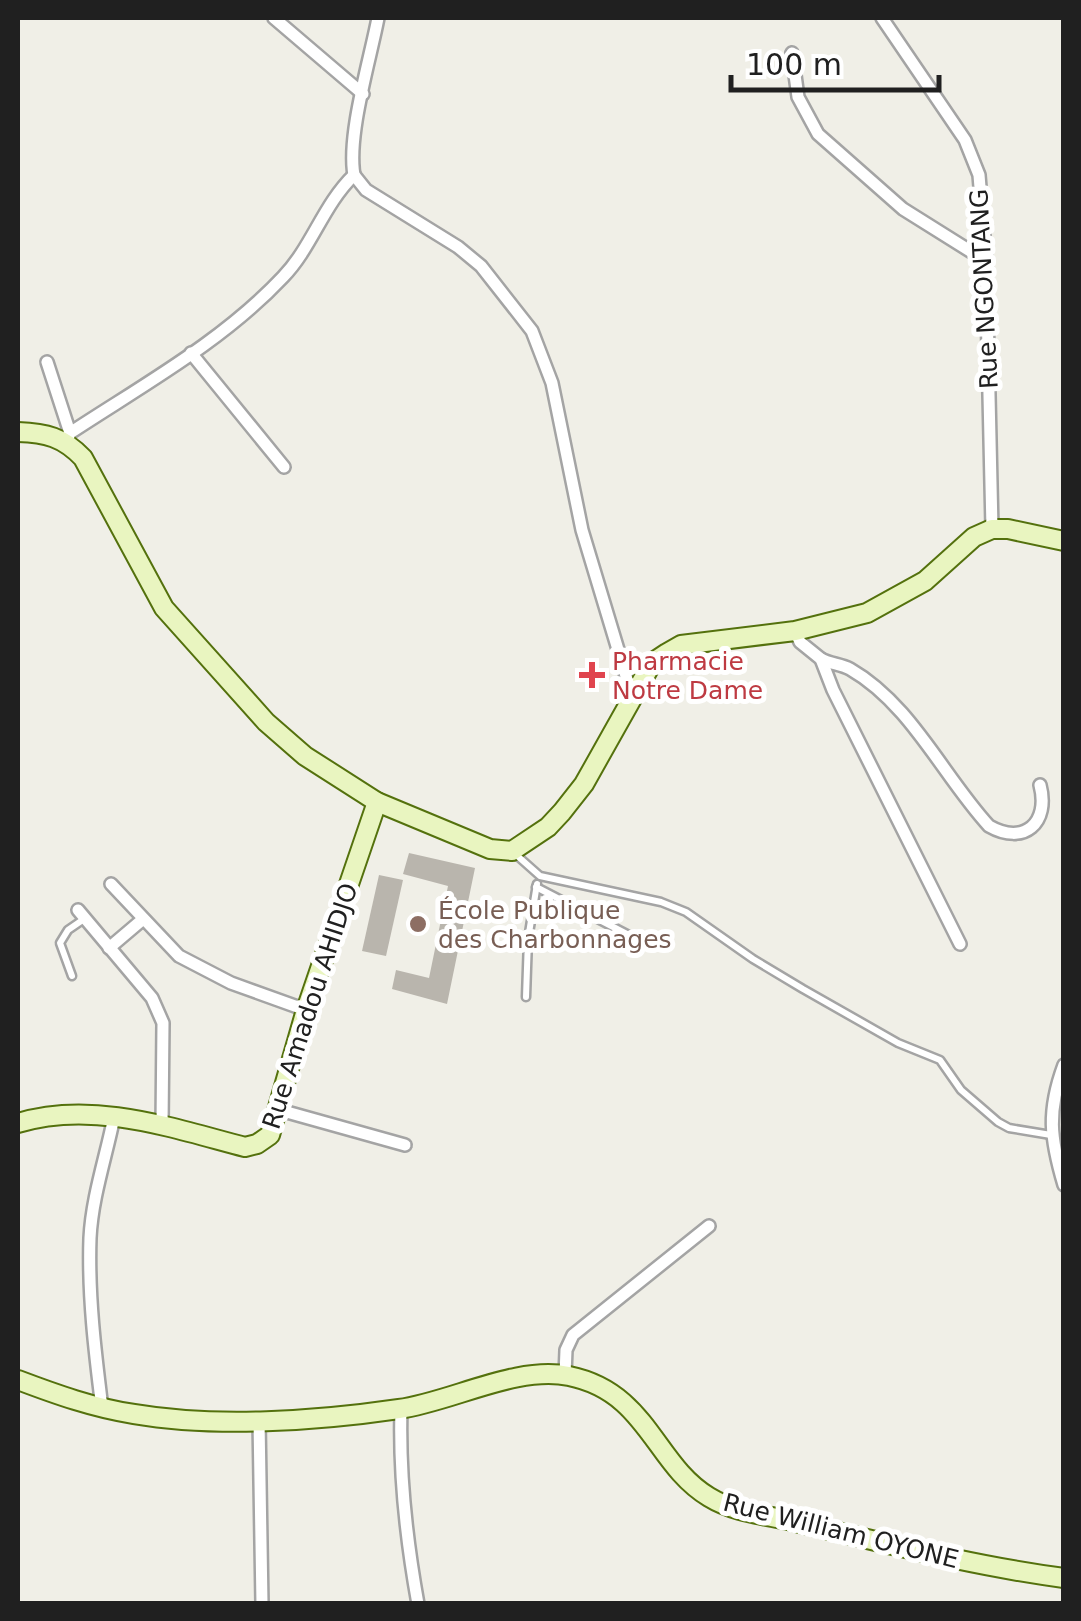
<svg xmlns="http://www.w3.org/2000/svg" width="1081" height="1621" viewBox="0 0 1081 1621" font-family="'DejaVu Sans',sans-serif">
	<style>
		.building { fill: #b9b5ad }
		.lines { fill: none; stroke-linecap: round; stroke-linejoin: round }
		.lane-casing { stroke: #a4a4a4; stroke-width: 11 }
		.street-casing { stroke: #a4a4a4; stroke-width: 16 }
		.secondary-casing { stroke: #54710d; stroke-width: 22 }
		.lane { stroke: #fff; stroke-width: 6 }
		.street { stroke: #fff; stroke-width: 11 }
		.secondary { stroke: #e9f5c0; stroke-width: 18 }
		.health-dot { fill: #e0444e; stroke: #fff; stroke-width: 4 }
		.education-dot { fill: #8d6e63; stroke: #fff; stroke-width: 4 }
		.labels { text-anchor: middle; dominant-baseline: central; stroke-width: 10; stroke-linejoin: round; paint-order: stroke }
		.street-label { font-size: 25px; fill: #202020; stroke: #fff }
		.health-label { font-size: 25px; fill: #be3a42; stroke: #fff; text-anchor: start }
		.education-label { font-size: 25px; fill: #785e54; stroke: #fff; text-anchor: start }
	</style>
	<rect width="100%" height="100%" fill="#f0efe7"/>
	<!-- building -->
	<g class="building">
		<polygon points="409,853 475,868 447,1004 392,989 396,970 429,978 448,886 403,874"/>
		<polygon points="379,875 403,880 386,956 362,951"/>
	</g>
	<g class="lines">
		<!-- lane casing -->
		<g class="lane-casing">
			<g id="lane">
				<polyline points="513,852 540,876 661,902 686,912 753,959 803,989 898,1043 940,1060 961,1090 998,1122 1009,1128 1051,1135"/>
				<polyline points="536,887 650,946"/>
				<polyline points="72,976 60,943 68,930 84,919"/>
				<polyline points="526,997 528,939 537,884"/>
			</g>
		</g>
		<!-- street casing -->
		<g class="street-casing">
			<g id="street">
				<polyline points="274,18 363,94"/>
				<polyline points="882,18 965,140 979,175 986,261 992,529"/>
				<polyline points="792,53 798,97 818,134 903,209 986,261"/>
				<polyline points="354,175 366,190 458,247 481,266 532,331 552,383 582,530 632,696"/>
				<path d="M354,175C347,135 370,60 378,18"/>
				<polyline points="191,353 284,467"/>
				<polyline points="47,362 70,433"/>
				<path d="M67,441L70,433C143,385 223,341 283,277C312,247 323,205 354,175"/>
				<polyline points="795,631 800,642 821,659 833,690 960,944"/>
				<path d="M821,659C830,664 841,664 850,669C911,704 943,776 989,826C1024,846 1050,823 1040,785"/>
				<polyline points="111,884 179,956 231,983 306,1010"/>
				<polyline points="78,910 152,998 163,1023 162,1125"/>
				<polyline points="109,948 142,920"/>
				<path d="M1064,1065C1047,1111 1050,1138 1064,1185"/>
				<polyline points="276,1109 405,1145"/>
				<polyline points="565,1375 566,1350 573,1335 709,1226"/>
				<path d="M102,1408C95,1352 88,1295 90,1238C92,1197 106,1157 114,1117"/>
				<path d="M401,1409C399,1475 406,1538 418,1604"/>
				<polyline points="259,1420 262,1604"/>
			</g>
		</g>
		<!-- secondary casing -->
		<g class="secondary-casing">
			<g id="secondary">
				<path d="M18,432C46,433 63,437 83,458L164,608L266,722L305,756L377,802L490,849L512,851L548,827L562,812L584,784L652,663L667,653L681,645L795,631L867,613L925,581L974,537L992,529H1008L1064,541"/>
				<path d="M18,1123C92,1100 172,1128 245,1147L257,1144L270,1135L306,1010L377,802"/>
				<path d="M18,1380C55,1394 94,1408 134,1414C216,1428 317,1421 399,1409C451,1402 517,1365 569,1376C648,1392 654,1464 709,1497C735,1513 767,1515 796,1522C885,1543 973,1566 1064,1578"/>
			</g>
		</g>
		<!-- lane -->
		<use href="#lane" class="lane"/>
		<!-- street -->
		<use href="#street" class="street"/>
		<!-- secondary -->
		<use href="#secondary" class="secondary"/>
	</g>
	<!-- markers -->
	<path class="health-dot" d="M587 660h10v10h10v10h-10v10h-10v-10h-10v-10h10z"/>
	<circle class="education-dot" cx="418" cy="924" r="10"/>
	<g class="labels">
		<!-- street labels -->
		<g class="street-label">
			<text transform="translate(984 289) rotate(-93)">Rue NGONTANG</text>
			<text transform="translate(310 1006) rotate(-72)">Rue Amadou AHIDJO</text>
			<text transform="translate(841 1531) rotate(14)">Rue William OYONE</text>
		</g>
		<!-- health labels -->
		<g class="health-label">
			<text x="612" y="661">Pharmacie<tspan x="612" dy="29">Notre Dame</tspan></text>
		</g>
		<!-- education labels -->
		<g class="education-label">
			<text x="438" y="910">École Publique<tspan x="438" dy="29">des Charbonnages</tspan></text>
		</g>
	</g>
	<!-- border -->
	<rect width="1081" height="1621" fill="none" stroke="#202020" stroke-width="40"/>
	<!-- scale -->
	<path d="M731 75v15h208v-15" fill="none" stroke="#202020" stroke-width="5"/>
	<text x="746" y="75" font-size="30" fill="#202020" stroke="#ffffff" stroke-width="8" paint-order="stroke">100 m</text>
</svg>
